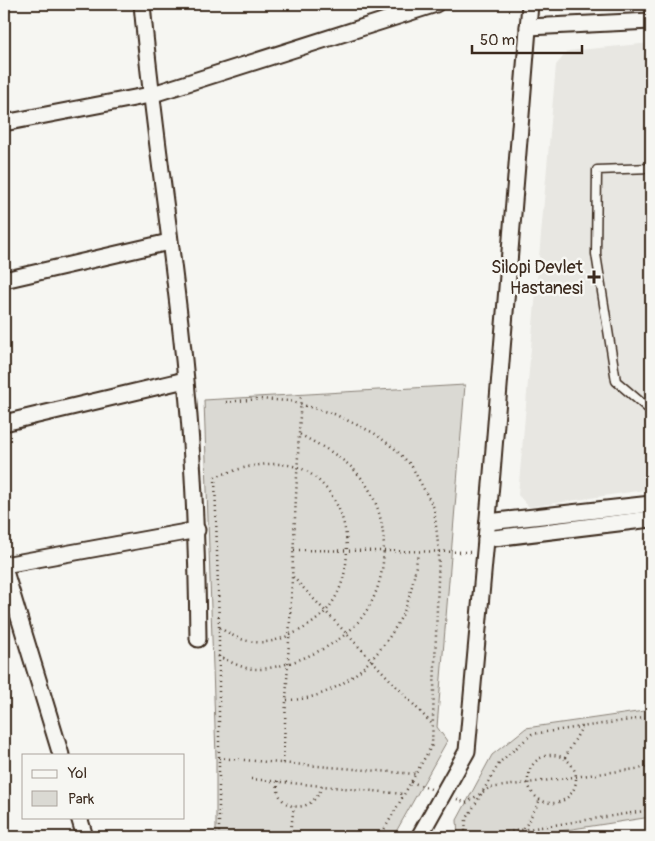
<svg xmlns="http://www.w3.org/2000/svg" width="655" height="841" viewBox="0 0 655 841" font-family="Pangolin,sans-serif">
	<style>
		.built { fill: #e8e7e2 }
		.green { fill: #dad9d3; stroke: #8a8278 }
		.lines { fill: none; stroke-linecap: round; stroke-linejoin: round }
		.lane-casing { stroke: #3b2a1e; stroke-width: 11 }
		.street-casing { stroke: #3b2a1e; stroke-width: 19 }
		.path { stroke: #3b2a1e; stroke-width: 2.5; stroke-dasharray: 1 4; stroke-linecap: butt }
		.lane { stroke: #f6f6f2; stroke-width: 8 }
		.street { stroke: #f6f6f2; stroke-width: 15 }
		.poi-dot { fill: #3b2a1e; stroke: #f6f6f2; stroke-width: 2 }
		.labels { text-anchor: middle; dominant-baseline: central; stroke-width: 5; stroke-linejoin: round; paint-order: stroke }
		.poi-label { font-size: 18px; fill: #3b2a1e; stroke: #f6f6f2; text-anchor: end }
	</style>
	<rect width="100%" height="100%" fill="#f6f6f2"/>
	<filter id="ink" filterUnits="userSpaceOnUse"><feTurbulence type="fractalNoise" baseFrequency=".02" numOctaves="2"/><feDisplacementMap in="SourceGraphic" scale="10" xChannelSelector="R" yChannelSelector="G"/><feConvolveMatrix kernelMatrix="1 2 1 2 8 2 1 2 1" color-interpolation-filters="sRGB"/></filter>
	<g filter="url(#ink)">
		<!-- built -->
		<polygon class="built" points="651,43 651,489 529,507 518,495 556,65 568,51"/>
		<!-- green -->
		<g class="green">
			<polygon points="465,385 437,727 447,741 393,837 216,837 216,757 204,400"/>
			<polygon points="651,710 651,817 520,837 458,837 457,820 492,755 526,728"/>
		</g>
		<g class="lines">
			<!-- lane casing -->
			<g class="lane-casing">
				<polyline id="lane" points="651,168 597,170 596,254 616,381 651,411"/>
			</g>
			<!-- street casing -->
			<g class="street-casing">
				<g id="street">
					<path d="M142,4C152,117 170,228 182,341C193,440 197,539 198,639"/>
					<polyline points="528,27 651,21"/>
					<polyline points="4,123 150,95 436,4"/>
					<polyline points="4,280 169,242"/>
					<polyline points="4,423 185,380"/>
					<polyline points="488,522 651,504"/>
					<polyline points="486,539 651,519"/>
					<polyline points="4,565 197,530"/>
					<polyline points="4,568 61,755"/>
					<polyline points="79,817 85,837"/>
					<polyline points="419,837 467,751 492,473 530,4"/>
				</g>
			</g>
			<!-- path -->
			<g class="path">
				<polyline points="226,402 260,399 289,401 334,414 374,433 395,449 411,465 434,508 439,553 432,745 380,837"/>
				<polyline points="294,550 470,552"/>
				<polyline points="293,577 431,723"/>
				<path d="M218,656C229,661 241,668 253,669C268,670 288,664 301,659C323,650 342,640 358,622C391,585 392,519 363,480C346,458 323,447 299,434"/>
				<path d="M287,700C341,700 384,655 405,609C412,591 415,572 418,553"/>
				<polyline points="651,717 532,734 500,762 466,820 465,832 476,837 651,810"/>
				<circle cx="552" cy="779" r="24"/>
				<polyline points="219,758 416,774"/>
				<polyline points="565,758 582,727"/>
				<polyline points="283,763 301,394"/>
				<polyline points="251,779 404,794"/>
				<path d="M278,781C273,810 312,818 322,786"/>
				<polyline points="411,782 431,789"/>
				<polyline points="457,799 466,803 489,788 651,767"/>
				<polyline points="524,829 540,800"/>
				<polyline points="290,836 294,806"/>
				<path d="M219,837V627L215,477C239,468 271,459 297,467C309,470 322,483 329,492C356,527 353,593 316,620C309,626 299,631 290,635C264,647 242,644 219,627"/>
				<polyline points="279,837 295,837"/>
			</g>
			<!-- lane -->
			<use href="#lane" class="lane"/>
			<!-- street -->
			<use href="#street" class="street"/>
		</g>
	</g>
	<!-- markers -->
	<path class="poi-dot" d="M591.5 269.5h5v5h5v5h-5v5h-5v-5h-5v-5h5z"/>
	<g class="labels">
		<!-- poi labels -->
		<g class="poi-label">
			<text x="583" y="267">Silopi Devlet<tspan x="583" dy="21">Hastanesi</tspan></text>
		</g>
	</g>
	<!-- margin -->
	<rect width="655" height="841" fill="none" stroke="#f6f6f2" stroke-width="20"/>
	<rect x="10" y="10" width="635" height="821" fill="none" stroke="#3b2a1e" stroke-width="2" filter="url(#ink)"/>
	<!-- legend -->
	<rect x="22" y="754" width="162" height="65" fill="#f6f6f2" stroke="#aba49d"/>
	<rect x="32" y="770" width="25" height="8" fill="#f6f6f2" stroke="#aba49d"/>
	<text x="68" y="778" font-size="15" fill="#3b2a1e">Yol</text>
	<rect x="32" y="791" width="25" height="15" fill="#dad9d3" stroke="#aba49d"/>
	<text x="68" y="804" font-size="15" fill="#3b2a1e">Park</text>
	<!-- scale -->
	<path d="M472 45v8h110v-8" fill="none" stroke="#3b2a1e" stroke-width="2.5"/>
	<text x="480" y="45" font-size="15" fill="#3b2a1e" stroke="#f6f6f2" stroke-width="4" paint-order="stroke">50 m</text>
</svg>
